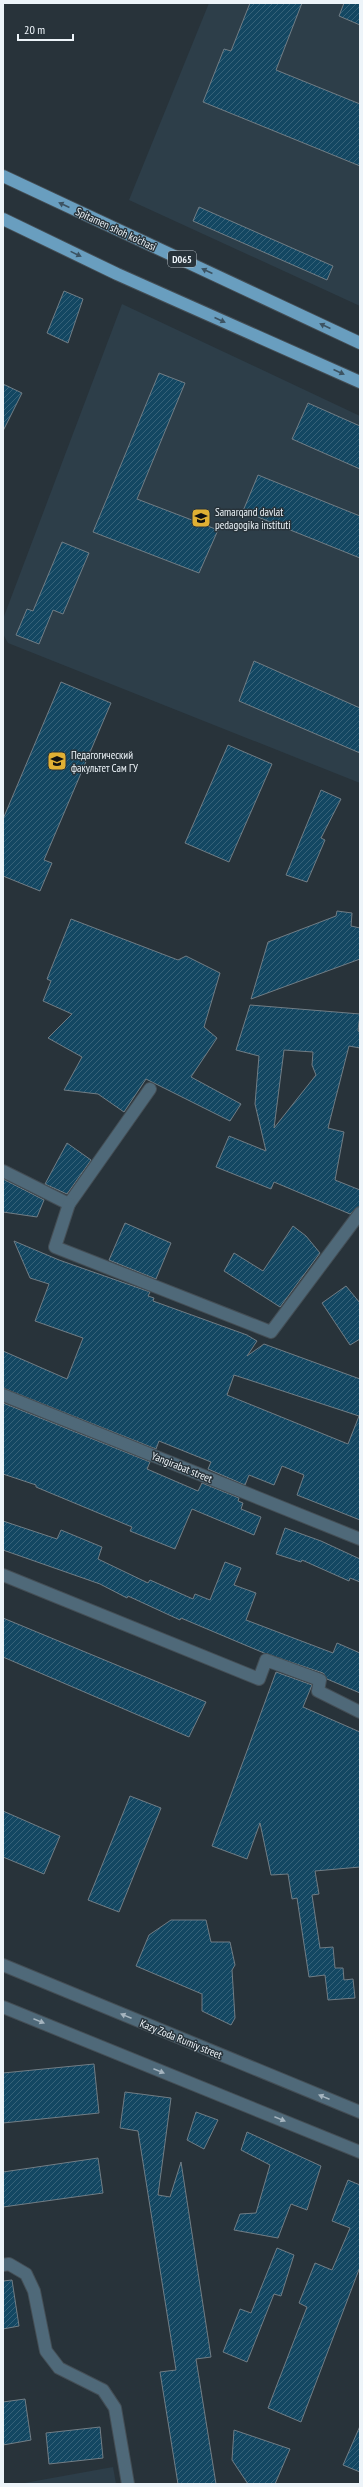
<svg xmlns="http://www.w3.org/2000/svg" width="363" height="2487" viewBox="0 0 363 2487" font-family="'PT Sans Narrow',sans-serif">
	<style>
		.built { fill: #2d3e49 }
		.building { fill: url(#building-hatch); stroke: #717d85; fill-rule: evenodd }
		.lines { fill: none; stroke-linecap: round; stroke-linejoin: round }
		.minor-casing { stroke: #444e55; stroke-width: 14 }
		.major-casing { stroke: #444e55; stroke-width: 14 }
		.minor { stroke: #4f6979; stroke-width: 12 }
		.major { stroke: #699ebf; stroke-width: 12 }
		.oneway { fill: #3c5362 }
		.oneway2 { fill: #a6b5bf }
		.labels { text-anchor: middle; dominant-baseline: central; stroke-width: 3; stroke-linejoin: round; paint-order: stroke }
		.shield { fill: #28333a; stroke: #b2bac0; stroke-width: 1 }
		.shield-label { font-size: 10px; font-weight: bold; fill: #edf4f9 }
		.street-label { font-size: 11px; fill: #edf4f9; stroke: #28333a }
		.poi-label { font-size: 11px; fill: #edf4f9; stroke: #28333a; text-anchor: start }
	</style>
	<defs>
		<pattern id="building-hatch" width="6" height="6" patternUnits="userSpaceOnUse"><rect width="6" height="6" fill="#134762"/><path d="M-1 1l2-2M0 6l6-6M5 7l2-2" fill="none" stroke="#366279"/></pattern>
	</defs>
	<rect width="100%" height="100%" fill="#28333a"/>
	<!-- built -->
	<g class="built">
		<polygon points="209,3 360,3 360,306 129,200"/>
		<polygon points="122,304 360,416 360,783 8,643 3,634 3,619"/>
		<polygon points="113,2467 116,2484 19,2484"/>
	</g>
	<!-- building -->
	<g class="building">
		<polygon points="250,3 302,3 276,70 360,104 360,166 203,102 224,49 231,51"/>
		<polygon points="344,3 360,3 360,25 339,16"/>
		<polygon points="199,207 333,266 327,280 193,221"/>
		<polygon points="64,291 83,299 68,343 47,333"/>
		<polygon points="159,373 185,383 137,499 218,530 199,573 93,532"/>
		<polygon points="3,384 22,393 3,431"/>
		<polygon points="308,403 360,426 360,469 292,439"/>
		<polygon points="258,475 360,516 360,558 243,511"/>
		<polygon points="62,542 89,553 63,614 53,610 39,644 16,635 27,609 33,611"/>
		<polygon points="254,661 360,708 360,753 239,701"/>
		<polygon points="61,682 111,703 44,860 52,863 40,891 3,876 3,819"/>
		<polygon points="228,745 272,764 229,862 185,843"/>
		<polygon points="321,790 341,799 321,838 325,840 307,882 286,875"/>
		<polygon points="337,911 352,913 351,926 360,928 360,959 251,999 268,942 336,916"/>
		<polygon points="71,919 178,960 186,956 220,973 204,1027 217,1038 191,1077 241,1104 230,1121 146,1079 124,1112 98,1094 64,1090 82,1057 48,1038 72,1014 43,1001 51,981 47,979"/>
		<path d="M250,1005L360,1014L358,1031L360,1032V1048L349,1046L328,1128L344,1132L335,1180L360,1190V1206L350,1214L274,1182L271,1189L216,1167L229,1136L266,1151L255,1104L259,1056L236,1050ZM284,1050L313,1052L312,1065L316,1075L274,1128Z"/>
		<polygon points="67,1143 91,1160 67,1194 45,1184"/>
		<polygon points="3,1179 44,1200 37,1217 3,1212"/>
		<polygon points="125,1223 171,1243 156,1279 109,1260"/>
		<polygon points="293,1226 306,1236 320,1253 280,1307 224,1271 234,1253 263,1271"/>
		<path d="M14,1241L59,1260L150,1292L148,1296L154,1298L153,1301L247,1335L257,1341L247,1356L264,1344L360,1379V1520L297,1495L304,1475L282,1466L274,1485L249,1475L245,1485L208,1469L211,1462L159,1441L156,1449L3,1388V1351L67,1379L83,1338L35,1321L49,1284L30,1278ZM234,1375L359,1416L348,1444L227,1395Z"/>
		<polygon points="346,1286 360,1303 360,1339 350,1345 322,1303"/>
		<polygon points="3,1403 150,1462 147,1469 198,1491 202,1483 239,1498 238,1501 243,1503 241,1509 261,1517 254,1535 192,1509 175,1549 130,1531 132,1527 36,1487 36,1485 3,1474"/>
		<polygon points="3,1521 57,1539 61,1530 102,1547 98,1559 148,1583 150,1580 193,1599 195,1594 210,1600 225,1562 241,1568 234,1585 256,1593 246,1620 333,1653 337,1643 360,1653 360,1693 327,1679 323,1673 264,1653 181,1618 180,1620 128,1596 127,1598 100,1584 3,1550"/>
		<polygon points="285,1528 321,1541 360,1559 360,1582 350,1578 349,1581 302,1560 301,1562 276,1554"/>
		<polygon points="3,1618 206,1702 189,1737 3,1657"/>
		<polygon points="276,1672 312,1685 303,1707 360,1732 360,1867 315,1871 319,1894 312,1895 320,1948 333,1947 335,1968 343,1968 344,1980 353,1979 355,1998 328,2000 325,1975 309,1977 297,1898 292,1899 288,1874 271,1875 260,1823 247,1859 212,1846"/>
		<polygon points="130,1796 161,1808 119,1912 88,1900"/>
		<polygon points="3,1811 60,1836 44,1874 3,1857"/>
		<polygon points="171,1920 206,1920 211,1942 230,1942 235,1965 232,1970 235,2018 231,2025 202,2011 202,1994 136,1966 149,1935"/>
		<polygon points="94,2064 99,2113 3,2123 3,2073"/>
		<polygon points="125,2092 171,2098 158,2195 170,2197 181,2162 211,2357 196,2359 216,2484 178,2484 160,2372 176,2370 138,2131 120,2128"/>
		<polygon points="196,2112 218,2120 204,2149 187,2140"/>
		<polygon points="247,2132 321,2166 307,2210 291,2204 278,2238 234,2230 240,2214 256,2213 270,2165 241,2150"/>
		<polygon points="98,2158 103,2193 3,2207 3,2172"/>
		<polygon points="348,2180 360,2185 360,2267 301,2422 268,2408 307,2307 299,2303 315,2263 332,2270 350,2228 332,2221"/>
		<polygon points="277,2248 294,2255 281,2296 274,2294 247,2362 223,2352 240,2309 251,2313"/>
		<polygon points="12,2280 19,2326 3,2329 3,2281"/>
		<polygon points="25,2399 31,2440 3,2445 3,2402"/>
		<polygon points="360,2426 360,2472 343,2465"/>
		<polygon points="100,2427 103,2458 49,2464 46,2433"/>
		<polygon points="234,2430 290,2449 275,2484 248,2484 232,2460"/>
	</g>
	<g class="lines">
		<!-- minor casing -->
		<g class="minor-casing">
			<g id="minor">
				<polyline points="3,1171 69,1204 150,1089"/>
				<polyline points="69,1204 55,1247 271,1332 360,1213"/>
				<polyline points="3,1395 360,1539"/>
				<polyline points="3,1575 259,1679 266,1660 320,1680 318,1691 360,1712"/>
				<polyline points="3,1965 360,2112"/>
				<polyline points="3,2007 360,2152"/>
				<polyline points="3,2265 9,2264 26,2274 34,2291 46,2351 59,2368 103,2390 115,2408 128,2484"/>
			</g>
		</g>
		<!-- major casing -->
		<g class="major-casing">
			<g id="major">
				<polyline points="3,176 360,343"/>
				<polyline points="3,219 117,274 360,382"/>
			</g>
		</g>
		<!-- minor -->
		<use href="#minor" class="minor"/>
		<!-- major -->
		<use href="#major" class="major"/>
	</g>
	<!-- one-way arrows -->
	<defs><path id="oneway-solid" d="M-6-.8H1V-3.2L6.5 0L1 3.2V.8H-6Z"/></defs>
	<g class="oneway">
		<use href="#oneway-solid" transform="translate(64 205) rotate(-155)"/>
		<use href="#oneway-solid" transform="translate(76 254) rotate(26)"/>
		<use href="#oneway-solid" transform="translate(207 271) rotate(-155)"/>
		<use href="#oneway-solid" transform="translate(220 320) rotate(24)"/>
		<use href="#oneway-solid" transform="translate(325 326) rotate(-155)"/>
		<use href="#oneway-solid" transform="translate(339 372) rotate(24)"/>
	</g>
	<g class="oneway2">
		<use href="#oneway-solid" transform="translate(126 2016) rotate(-158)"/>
		<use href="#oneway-solid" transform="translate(39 2021) rotate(22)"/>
		<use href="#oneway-solid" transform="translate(159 2071) rotate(22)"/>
		<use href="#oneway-solid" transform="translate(324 2097) rotate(-158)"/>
		<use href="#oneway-solid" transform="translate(280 2119) rotate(22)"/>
	</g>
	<!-- icons -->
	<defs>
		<g id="university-square" transform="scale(1)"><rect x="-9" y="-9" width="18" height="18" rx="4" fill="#e0b034" stroke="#28333a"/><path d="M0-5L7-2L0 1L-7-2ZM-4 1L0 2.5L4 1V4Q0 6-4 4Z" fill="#111"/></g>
	</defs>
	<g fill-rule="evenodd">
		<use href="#university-square" x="201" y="518"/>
		<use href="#university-square" x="57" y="761"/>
	</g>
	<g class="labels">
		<!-- shield labels -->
		<rect class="shield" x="168" y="251" width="28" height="16" rx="3"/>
		<g class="shield-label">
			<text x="182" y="259">D065</text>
		</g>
		<!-- street labels -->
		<g class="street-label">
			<text transform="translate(116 229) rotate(25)">Spitamen shoh ko'chasi</text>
			<text transform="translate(182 1467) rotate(22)">Yangirabat street</text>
			<text transform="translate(181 2039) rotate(22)">Kazy Zoda Rumiy street</text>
		</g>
		<!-- poi labels -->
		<g class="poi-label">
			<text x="215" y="512">Samarqand davlat<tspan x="215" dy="13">pedagogika instituti</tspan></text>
			<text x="71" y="755">Педагогический<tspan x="71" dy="13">факультет Сам ГУ</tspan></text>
		</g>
	</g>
	<!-- border -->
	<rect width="363" height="2487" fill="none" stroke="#edf4f9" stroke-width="8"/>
	<!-- scale -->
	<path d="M18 34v6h55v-6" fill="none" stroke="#edf4f9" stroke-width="2"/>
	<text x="24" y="34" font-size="12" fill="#edf4f9" stroke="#28333a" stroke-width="3" paint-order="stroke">20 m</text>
</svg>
